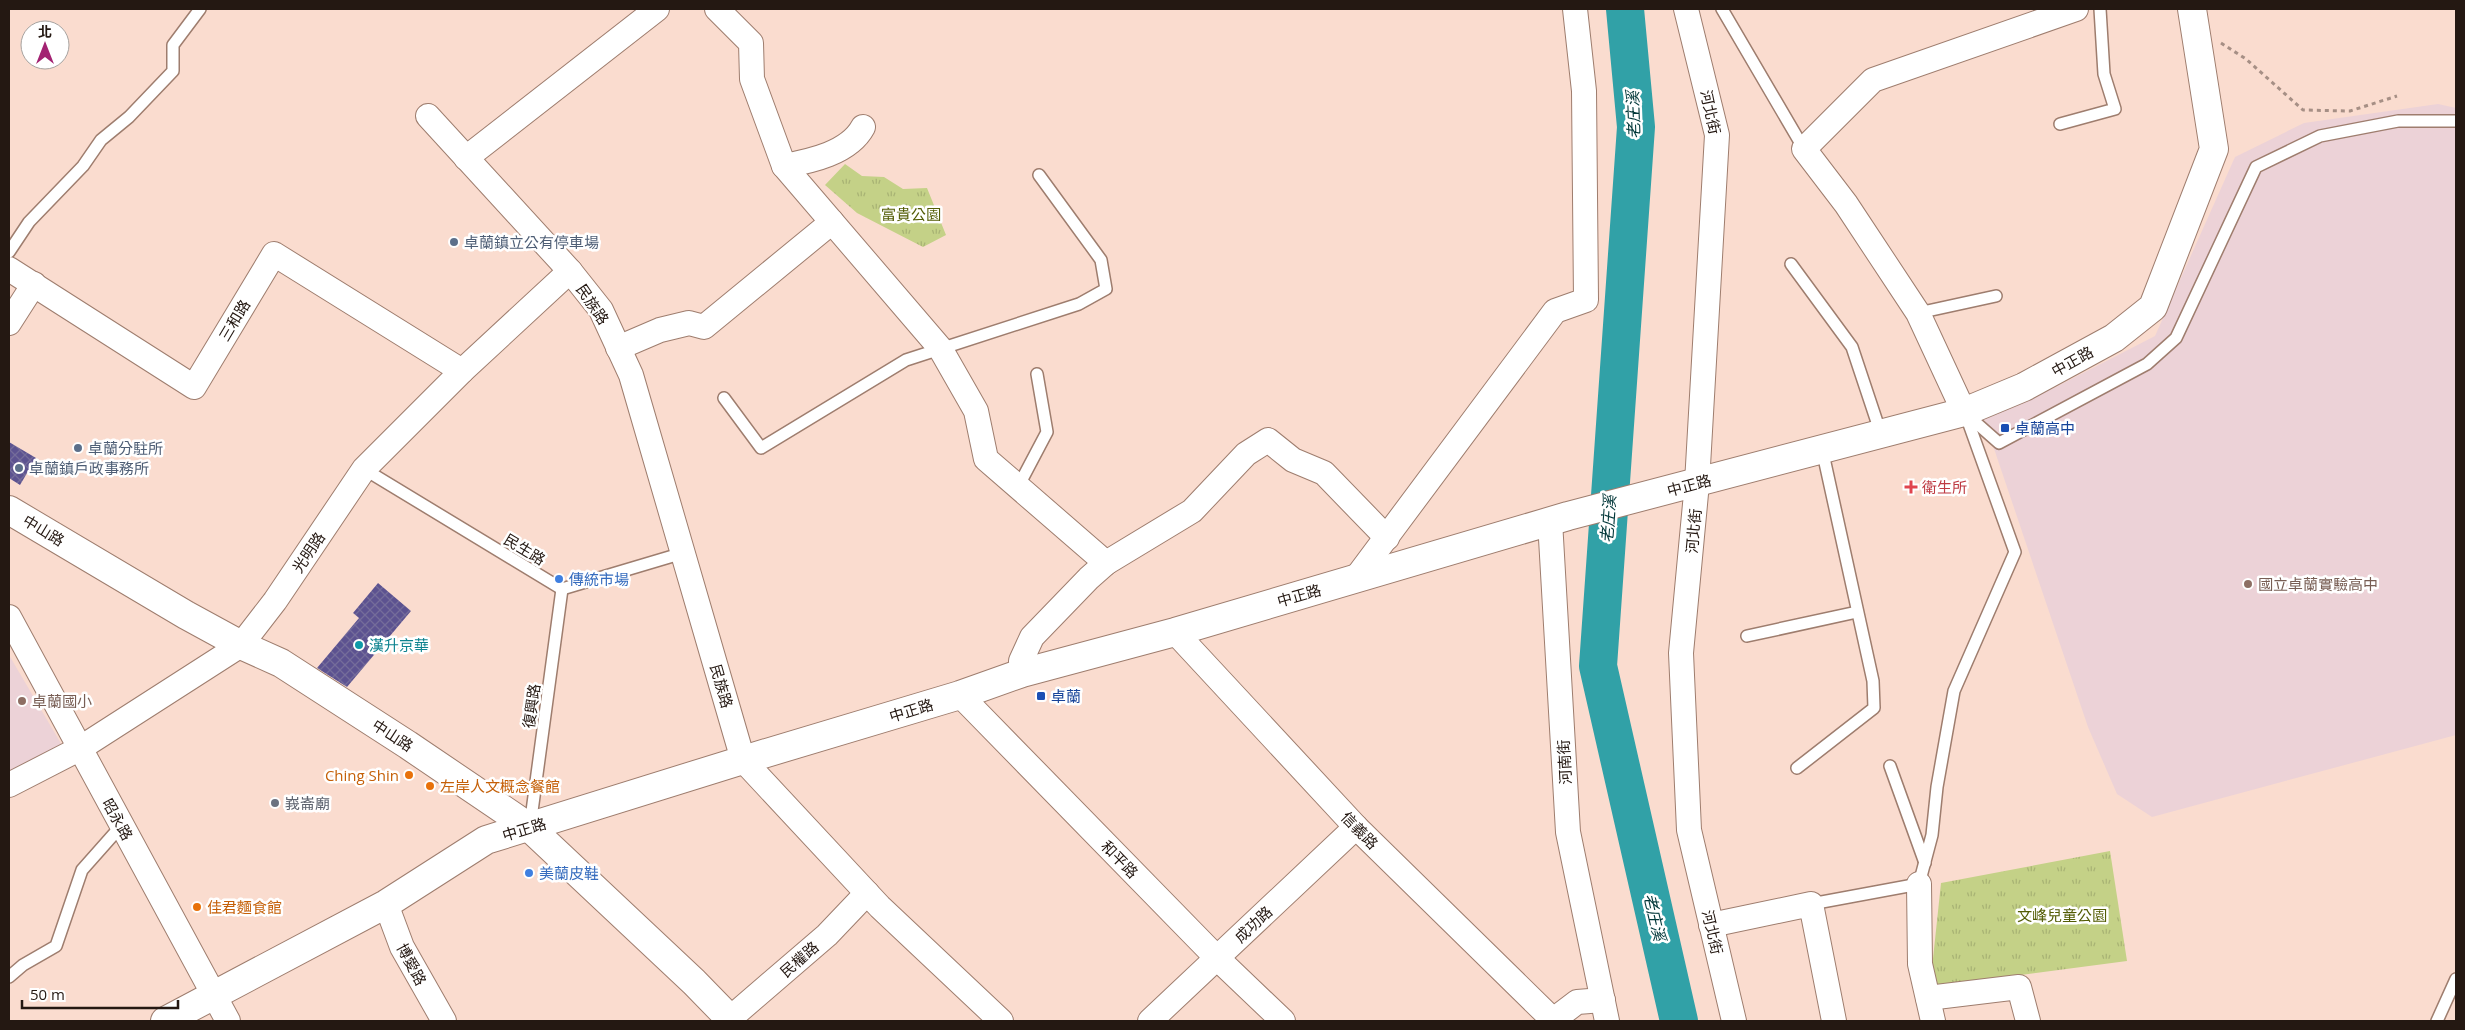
<svg xmlns="http://www.w3.org/2000/svg" width="2465" height="1030" viewBox="0 0 2465 1030" font-family="'Open Sans','Noto Sans TC',sans-serif">
	<style>
		.education { fill: #ecd2d7 }
		.grass { fill: url(#grass-tufts) }
		.lines { fill: none; stroke-linecap: round; stroke-linejoin: round }
		.river { stroke: #31a1a7; stroke-width: 38 }
		.building { fill: url(#building-cross-hatch) }
		.service-casing { stroke: #9e7d6e; stroke-width: 14 }
		.minor-casing { stroke: #9e7d6e; stroke-width: 26 }
		.tertiary-casing { stroke: #9e7d6e; stroke-width: 30 }
		.path { stroke: #a68f85; stroke-width: 3; stroke-dasharray: 4 4; stroke-linecap: butt }
		.service { stroke: #fff; stroke-width: 11 }
		.minor { stroke: #fff; stroke-width: 24 }
		.tertiary { stroke: #fff; stroke-width: 28 }
		.service-dot { fill: #5c6f8a; stroke: #fff; stroke-width: 2 }
		.transit-dot { fill: #1a4fb4; stroke: #fff; stroke-width: 2 }
		.health-dot { fill: #e0444e; stroke: #fff; stroke-width: 2 }
		.shop-dot { fill: #3f7fe0; stroke: #fff; stroke-width: 2 }
		.education-dot { fill: #8d6e63; stroke: #fff; stroke-width: 2 }
		.culture-dot { fill: #0f9aa8; stroke: #fff; stroke-width: 2 }
		.food-dot { fill: #e8710a; stroke: #fff; stroke-width: 2 }
		.worship-dot { fill: #6b7280; stroke: #fff; stroke-width: 2 }
		.labels { text-anchor: middle; dominant-baseline: central; stroke-width: 5; stroke-linejoin: round; paint-order: stroke }
		.street-label { font-size: 15px; fill: #241812; stroke: #fff }
		.park-label { font-size: 15px; fill: #545d06; stroke: #fff }
		.service-label { font-size: 15px; fill: #4e5e75; stroke: #fff; text-anchor: start }
		.transit-label { font-size: 15px; fill: #164399; stroke: #fff; text-anchor: start }
		.health-label { font-size: 15px; fill: #be3a42; stroke: #fff; text-anchor: start }
		.shop-label { font-size: 15px; fill: #366cbe; stroke: #fff; text-anchor: start }
		.education-label { font-size: 15px; fill: #785e54; stroke: #fff; text-anchor: start }
		.culture-label { font-size: 15px; fill: #0d838f; stroke: #fff; text-anchor: start }
		.food-label { font-size: 15px; fill: #c56008; stroke: #fff; text-anchor: start }
		.worship-label { font-size: 15px; fill: #5b616d; stroke: #fff; text-anchor: start }
		.water-label { font-size: 16px; font-style: italic; fill: #023739; stroke: #fff }
	</style>
	<defs>
		<pattern id="grass-tufts" width="24" height="20" patternUnits="userSpaceOnUse" patternTransform="scale(1.25)"><rect width="24" height="20" fill="#c4d187"/><path d="M3 7l-1-3M5 7V3M7 7l1-3M15 17l-1-3M17 17v-4M19 17l1-3" fill="none" stroke="#a8b374"/></pattern>
		<pattern id="building-cross-hatch" width="8" height="8" patternUnits="userSpaceOnUse" patternTransform="scale(1.25)"><rect width="8" height="8" fill="#5c5290"/><path d="M0 0l8 8M0 8l8-8" fill="none" stroke="#746c9a"/></pattern>
	</defs>
	<rect width="100%" height="100%" fill="#fadccf"/>
	<!-- education -->
	<g class="education">
		<polygon points="2438,104 2456,108 2456,735 2152,817 2117,794 2088,727 1983,416 2052,389 2155,336 2235,157 2304,123"/>
		<polygon points="9,655 63,747 9,774"/>
	</g>
	<!-- grass -->
	<g class="grass">
		<polygon points="845,164 862,176 884,177 903,189 927,188 946,235 923,247 857,213 825,185"/>
		<polygon points="2110,851 2127,961 1930,987 1941,883"/>
	</g>
	<g class="lines">
		<!-- river -->
		<polyline class="river" points="1625,9 1636,127 1598,666 1679,1021"/>
	</g>
	<!-- building -->
	<g class="building">
		<polygon points="9,442 36,458 20,485 9,478"/>
		<polygon points="378,583 411,611 347,687 317,668 359,618 353,613"/>
	</g>
	<g class="lines">
		<!-- service casing -->
		<g class="service-casing">
			<g id="service">
				<polyline points="1722,9 1804,149"/>
				<polyline points="2060,124 2115,109 2104,74 2100,9"/>
				<polyline points="9,252 29,222 83,166 101,140 129,117 173,71 173,45 200,9"/>
				<polyline points="1791,264 1852,347 1881,434"/>
				<polyline points="1918,313 1996,296"/>
				<polyline points="724,398 761,448 906,360 1079,304 1106,289 1101,260 1039,175"/>
				<polyline points="1965,413 1999,443 2147,364 2176,338 2256,167 2320,136 2398,121 2456,121"/>
				<polyline points="364,469 562,589 683,553"/>
				<polyline points="1018,487 1047,432 1037,374"/>
				<polyline points="1747,636 1857,612"/>
				<polyline points="1890,766 1925,863"/>
				<polyline points="1797,768 1874,708 1873,681 1822,449"/>
				<polyline points="530,826 562,589"/>
				<polyline points="1811,904 1919,884 1932,835 1937,787 1954,691 2015,552 1965,413"/>
				<polyline points="9,977 23,965 56,946 82,870 121,826"/>
				<polyline points="2437,1021 2456,979"/>
			</g>
		</g>
		<!-- minor casing -->
		<g class="minor-casing">
			<g id="minor">
				<polyline points="717,9 751,43 752,79 784,166 940,348 976,411 986,459 1106,563"/>
				<polyline points="1686,9 1717,135 1697,483 1681,653 1689,830 1734,1021"/>
				<polyline points="428,116 570,271 601,310 631,375 743,760 880,907 1001,1021"/>
				<polyline points="466,158 657,9"/>
				<path d="M784,166C811,161 849,153 863,127"/>
				<polyline points="9,269 194,387 274,254 462,371"/>
				<polyline points="9,323 34,284"/>
				<polyline points="618,348 660,330 689,323 704,327 832,222"/>
				<polyline points="1964,412 1918,313 1846,204 1804,149 1873,80 2076,9"/>
				<polyline points="1550,521 1568,832 1607,1021"/>
				<polyline points="1356,578 1555,311 1586,300 1584,91 1575,9"/>
				<polyline points="9,617 228,1021"/>
				<polyline points="1175,632 1356,827 1553,1020"/>
				<polyline points="1022,673 1021,661 1032,637 1089,578 1106,563 1192,511 1246,454 1268,440 1293,460 1324,473 1387,538"/>
				<polyline points="960,695 1217,958 1283,1021"/>
				<polyline points="9,785 79,749 241,645 275,601 364,469 462,371 570,271"/>
				<polyline points="1919,884 1920,964 1933,1021"/>
				<polyline points="386,904 402,947 444,1021"/>
				<polyline points="1711,925 1811,904 1834,1021"/>
				<polyline points="1928,998 2019,987 2028,1021"/>
				<polyline points="727,1021 827,935 867,893"/>
				<polyline points="1150,1021 1356,827"/>
				<polyline points="1552,1021 1577,1002 1603,1000"/>
			</g>
		</g>
		<!-- tertiary casing -->
		<g class="tertiary-casing">
			<g id="tertiary">
				<polyline points="9,510 186,615 241,645 281,663 408,745 529,827 694,982 732,1021"/>
				<polyline points="165,1021 386,904 486,840 743,760 960,695 1022,673 1175,632 1568,516 1964,412 2024,387 2114,338 2153,307 2214,149 2192,9"/>
			</g>
		</g>
		<!-- path -->
		<polyline class="path" points="2221,43 2246,59 2303,110 2350,111 2397,96"/>
		<!-- service -->
		<use href="#service" class="service"/>
		<!-- minor -->
		<use href="#minor" class="minor"/>
		<!-- tertiary -->
		<use href="#tertiary" class="tertiary"/>
	</g>
	<!-- markers -->
	<g class="service-dot">
		<circle cx="454" cy="242" r="5"/>
		<circle cx="78" cy="448" r="5"/>
		<circle cx="19" cy="468" r="5"/>
	</g>
	<g class="transit-dot">
		<rect x="2000" y="423" width="10" height="10" rx="2.5"/>
		<rect x="1036" y="691" width="10" height="10" rx="2.5"/>
	</g>
	<path class="health-dot" d="M1908.5 479.5h5v5h5v5h-5v5h-5v-5h-5v-5h5z"/>
	<g class="shop-dot">
		<circle cx="559" cy="579" r="5"/>
		<circle cx="529" cy="873" r="5"/>
	</g>
	<g class="education-dot">
		<circle cx="2248" cy="584" r="5"/>
		<circle cx="22" cy="701" r="5"/>
	</g>
	<circle class="culture-dot" cx="359" cy="645" r="5"/>
	<g class="food-dot">
		<circle cx="409" cy="775" r="5"/>
		<circle cx="430" cy="786" r="5"/>
		<circle cx="197" cy="907" r="5"/>
	</g>
	<circle class="worship-dot" cx="275" cy="803" r="5"/>
	<g class="labels">
		<!-- street labels -->
		<g class="street-label">
			<text transform="translate(1711 112) rotate(78)">河北街</text>
			<text transform="translate(593 304) rotate(56)">民族路</text>
			<text transform="translate(234 320) rotate(-59)">三和路</text>
			<text transform="translate(2072 361) rotate(-29)">中正路</text>
			<text transform="translate(1689 485) rotate(-15)">中正路</text>
			<text transform="translate(44 530) rotate(31)">中山路</text>
			<text transform="translate(1693 531) rotate(-85)">河北街</text>
			<text transform="translate(525 549) rotate(31)">民生路</text>
			<text transform="translate(308 552) rotate(-56)">光明路</text>
			<text transform="translate(1299 595) rotate(-16)">中正路</text>
			<text transform="translate(722 686) rotate(74)">民族路</text>
			<text transform="translate(531 706) rotate(-82)">復興路</text>
			<text transform="translate(911 710) rotate(-17)">中正路</text>
			<text transform="translate(393 735) rotate(33)">中山路</text>
			<text transform="translate(1564 762) rotate(-93)">河南街</text>
			<text transform="translate(118 819) rotate(61)">昭永路</text>
			<text transform="translate(524 829) rotate(-17)">中正路</text>
			<text transform="translate(1360 830) rotate(46)">信義路</text>
			<text transform="translate(1120 859) rotate(46)">和平路</text>
			<text transform="translate(1253 924) rotate(-43)">成功路</text>
			<text transform="translate(1713 932) rotate(77)">河北街</text>
			<text transform="translate(799 959) rotate(-41)">民權路</text>
			<text transform="translate(412 964) rotate(62)">博愛路</text>
		</g>
		<!-- park labels -->
		<g class="park-label">
			<text x="911" y="214">富貴公園</text>
			<text x="2062" y="915">文峰兒童公園</text>
		</g>
		<!-- service labels -->
		<g class="service-label">
			<text x="464" y="242">卓蘭鎮立公有停車場</text>
			<text x="88" y="448">卓蘭分駐所</text>
			<text x="29" y="468">卓蘭鎮戶政事務所</text>
		</g>
		<!-- transit labels -->
		<g class="transit-label">
			<text x="2015" y="428">卓蘭高中</text>
			<text x="1051" y="696">卓蘭</text>
		</g>
		<!-- health labels -->
		<g class="health-label">
			<text x="1922" y="487">衛生所</text>
		</g>
		<!-- shop labels -->
		<g class="shop-label">
			<text x="569" y="579">傳統市場</text>
			<text x="539" y="873">美蘭皮鞋</text>
		</g>
		<!-- education labels -->
		<g class="education-label">
			<text x="2258" y="584">國立卓蘭實驗高中</text>
			<text x="32" y="701">卓蘭國小</text>
		</g>
		<!-- culture labels -->
		<g class="culture-label">
			<text x="369" y="645">漢升京華</text>
		</g>
		<!-- food labels -->
		<g class="food-label">
			<text x="399" y="775" text-anchor="end">Ching Shin</text>
			<text x="440" y="786">左岸人文概念餐館</text>
			<text x="207" y="907">佳君麵食館</text>
		</g>
		<!-- worship labels -->
		<g class="worship-label">
			<text x="285" y="803">峩崙廟</text>
		</g>
		<!-- water labels -->
		<g class="water-label">
			<text transform="translate(1633 115) rotate(-92)">老庄溪</text>
			<text transform="translate(1608 519) rotate(-86)">老庄溪</text>
			<text transform="translate(1655 917) rotate(77)">老庄溪</text>
		</g>
	</g>
	<!-- border -->
	<rect width="2465" height="1030" fill="none" stroke="#241812" stroke-width="20"/>
	<!-- north arrow -->
	<g transform="translate(45 45)"><circle r="24" fill="#ffffff" stroke="#a7a3a0"/>
	<path d="M0-4L9 19L0 12L-9 19Z" fill="#a32272"/>
	<text y="-8" font-size="14" font-weight="bold" text-anchor="middle" fill="#241812">北</text>
	</g>
	<!-- scale -->
	<path d="M22 1000v8h156v-8" fill="none" stroke="#241812" stroke-width="2.5"/>
	<text x="30" y="1000" font-size="15" fill="#241812" stroke="#ffffff" stroke-width="4" paint-order="stroke">50 m</text>
</svg>
